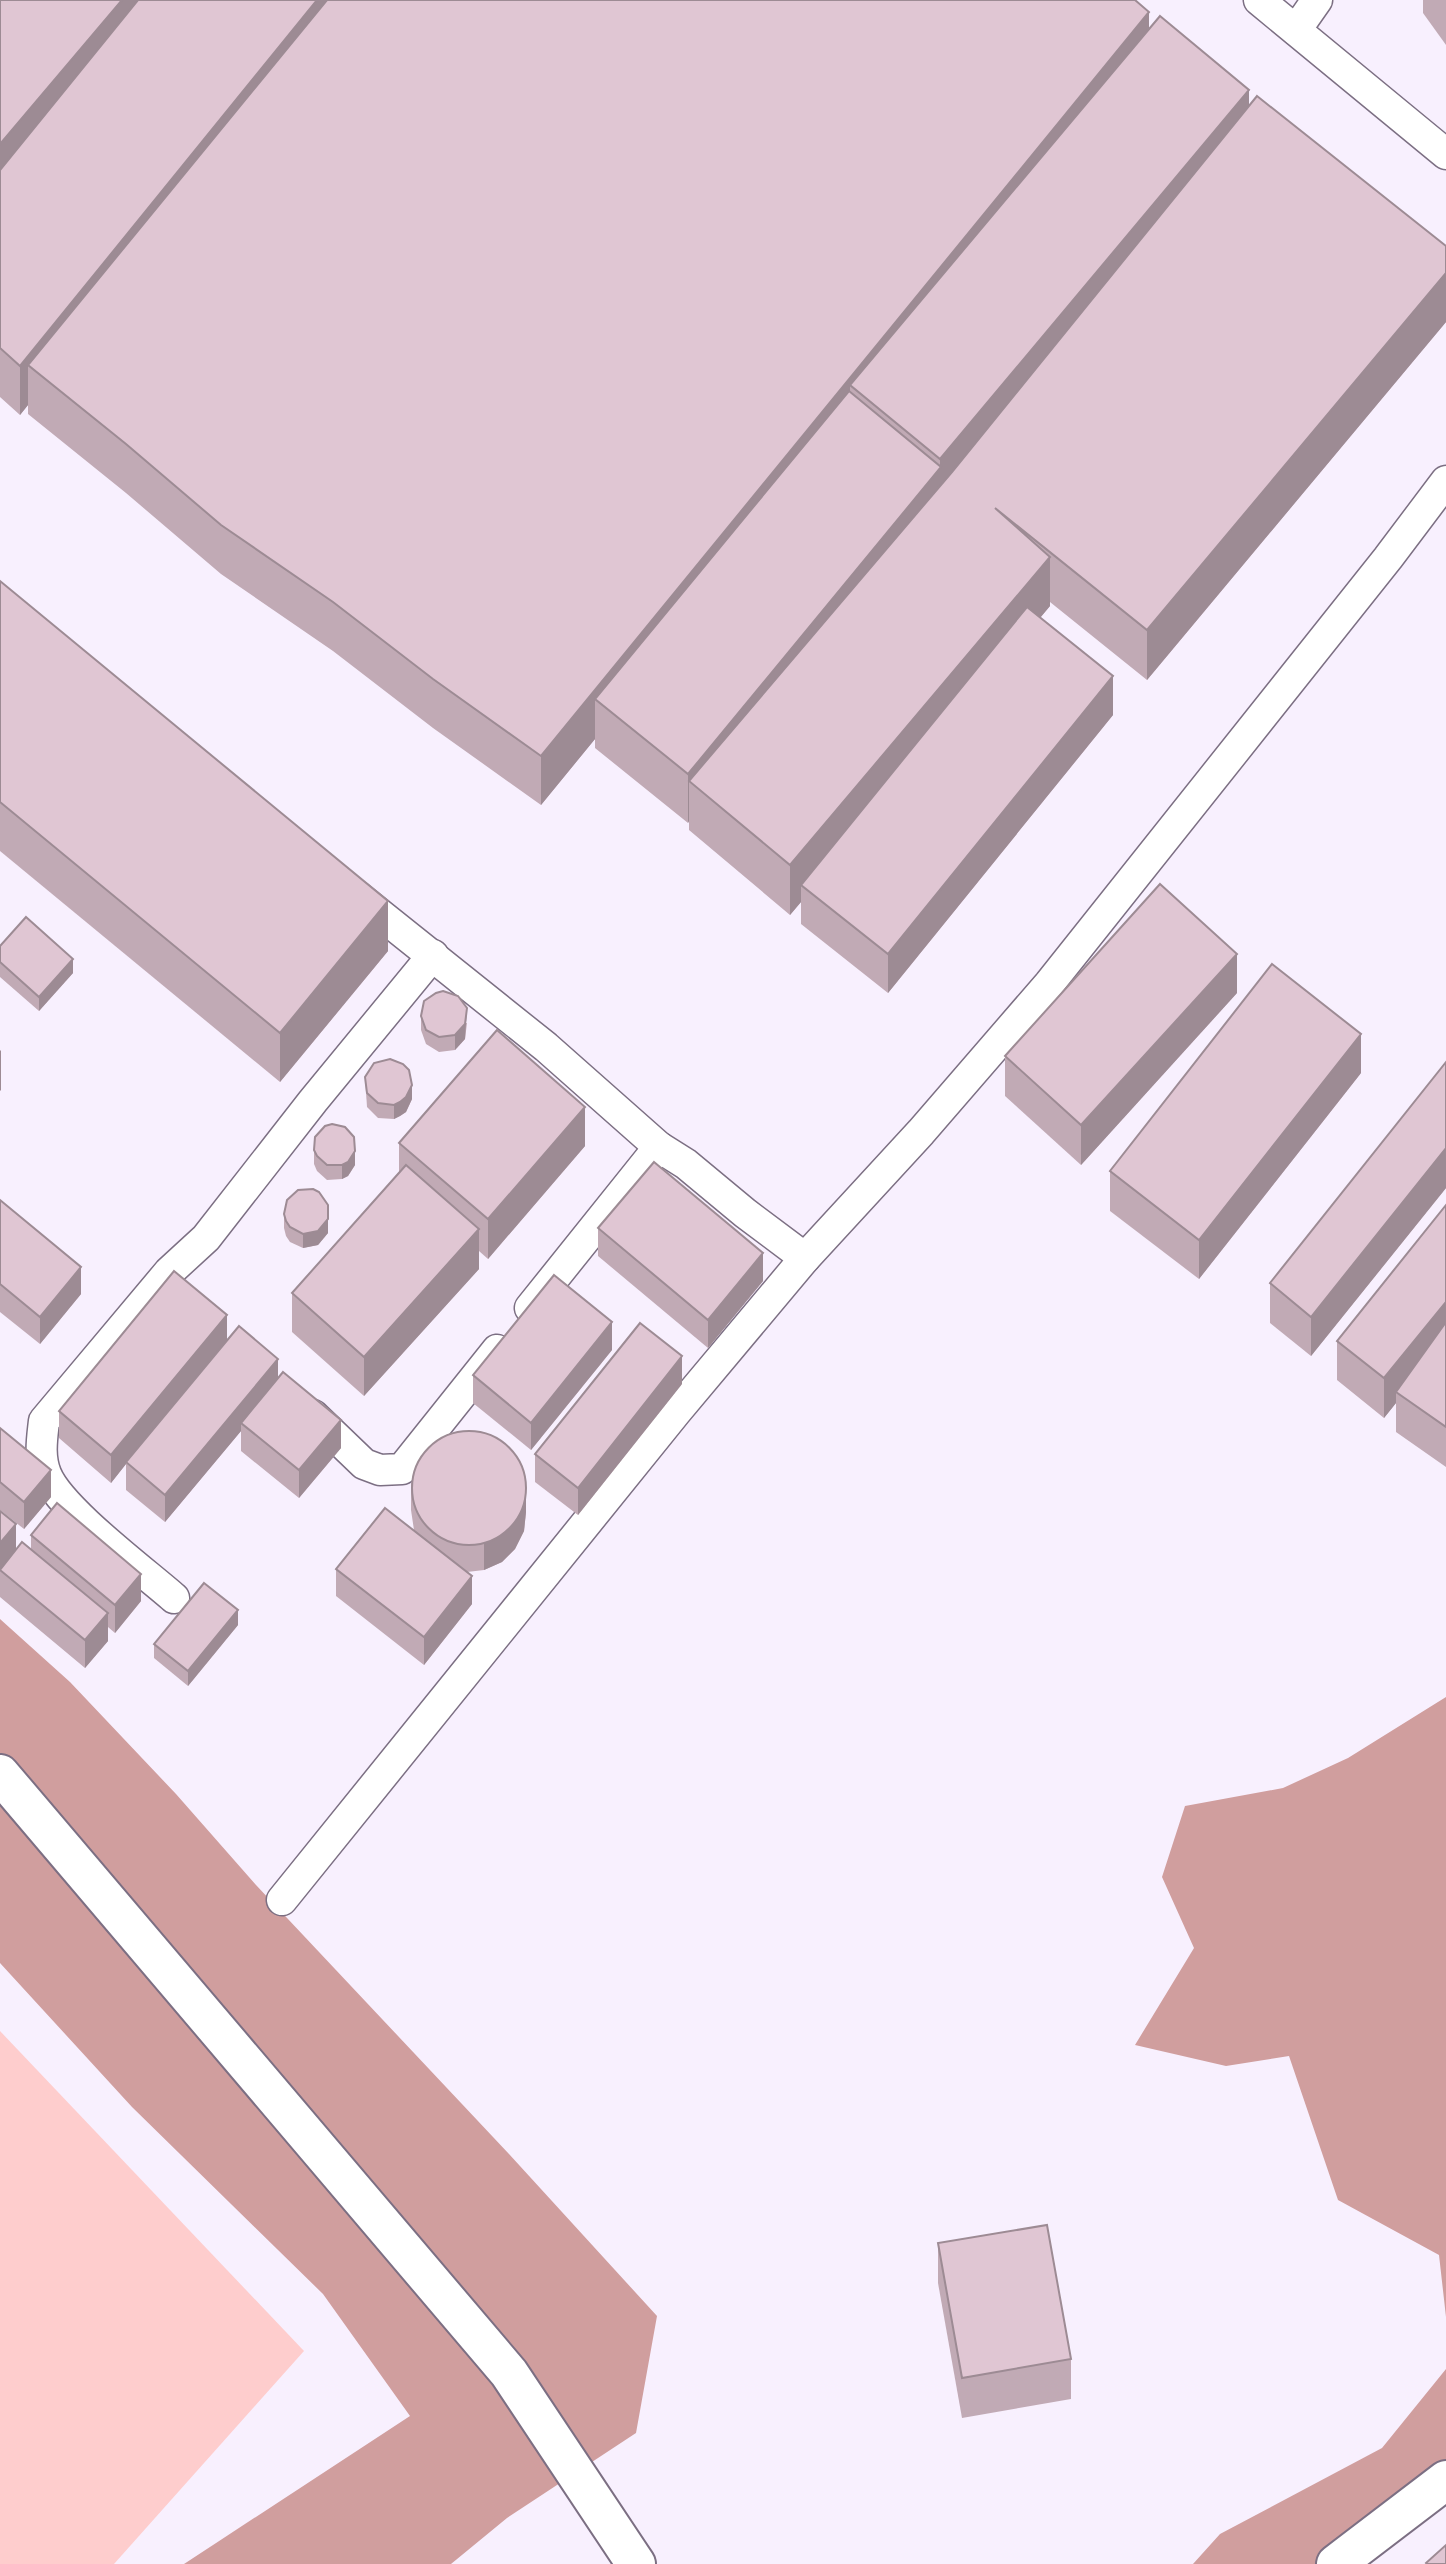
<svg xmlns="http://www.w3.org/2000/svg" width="1446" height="2564" viewBox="0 0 1446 2564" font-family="'IBM Plex Sans',sans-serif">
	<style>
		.green { fill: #fecdcd }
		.forest { fill: #d09e9e }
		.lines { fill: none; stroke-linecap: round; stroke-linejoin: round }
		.lane-casing { stroke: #7c6f83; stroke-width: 33 }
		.street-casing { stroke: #7c6f83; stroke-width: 42 }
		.lane { stroke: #fff; stroke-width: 30 }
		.street { stroke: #fff; stroke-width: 38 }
		.wall { fill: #c1aab5 }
		.shaded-wall { fill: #9d8b94 }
		.building { fill: #e0c6d3; stroke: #9d8b94; stroke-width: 2 }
	</style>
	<rect width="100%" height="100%" fill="#f8f0fe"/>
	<!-- green -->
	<polygon class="green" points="0,2031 304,2351 114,2564 0,2564"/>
	<!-- forest -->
	<g class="forest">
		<polygon points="0,1619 70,1682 176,1794 256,1885 509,2154 657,2316 636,2433 507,2518 451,2564 184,2564 410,2416 323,2294 132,2107 0,1963"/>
		<polygon points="1446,1697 1446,2317 1439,2255 1338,2200 1289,2056 1226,2066 1135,2045 1194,1948 1162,1877 1185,1806 1283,1788 1348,1758"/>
		<polygon points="1446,2369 1446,2489 1361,2564 1193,2564 1220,2534 1382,2448"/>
	</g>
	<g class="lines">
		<!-- lane casing -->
		<g class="lane-casing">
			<g id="lane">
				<polyline points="1259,0 1446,154"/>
				<polyline points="1296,30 1317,0"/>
				<polyline points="357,896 546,1047 659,1147 686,1164 745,1213 805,1258"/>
				<polyline points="530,1308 659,1147"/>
				<polyline points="313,1415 364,1464 380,1470 402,1469 497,1350"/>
				<path d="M174,1598C142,1570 60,1509 46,1474C39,1456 42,1439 44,1421L169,1272L206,1238L313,1101L433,955"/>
				<polyline points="282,1900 676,1412 805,1258 921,1132 1049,984 1388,558 1446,481"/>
			</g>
		</g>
		<!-- street casing -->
		<g class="street-casing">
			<g id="street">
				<polyline points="0,1774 509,2373 636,2564"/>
				<polyline points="1336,2564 1446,2480"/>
			</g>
		</g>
		<!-- lane -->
		<use href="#lane" class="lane"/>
		<!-- street -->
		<use href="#street" class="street"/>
	</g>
	<!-- wall -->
	<g class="wall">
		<polygon points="0,0 1149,28 1249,105 1446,246 1446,322 1147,680 1050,602 1050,606 1040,618 1113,715 888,993 801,924 801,902 790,915 689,830 689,821 688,823 595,748 595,739 541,805 433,728 333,651 221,574 126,493 28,414 28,405 20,415 0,397"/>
		<polygon points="1423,0 1446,0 1446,45 1423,13"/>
		<polygon points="0,581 388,951 280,1082 0,851"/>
		<polygon points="0,946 73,973 39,1011 0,977"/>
		<polygon points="1237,993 1081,1165 1005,1096 1005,1056"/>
		<polygon points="421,1016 467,1023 465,1039 455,1050 439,1052 426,1044 421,1030"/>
		<polygon points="1446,1062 1446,1188 1311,1356 1270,1323 1270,1283"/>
		<polygon points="1361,1073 1199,1279 1110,1211 1110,1171"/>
		<polygon points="365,1077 412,1099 406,1112 400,1116 394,1119 378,1118 367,1107"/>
		<polygon points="399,1143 585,1146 488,1259 479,1251 479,1269 364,1396 292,1332 292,1293 399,1173"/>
		<polygon points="314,1150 355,1165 348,1176 342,1179 327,1180 317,1171 314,1164"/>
		<polygon points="0,1200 81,1294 40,1344 0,1312"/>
		<polygon points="1446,1205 1446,1467 1396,1432 1396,1403 1384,1418 1337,1380 1337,1341"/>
		<polygon points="284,1214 328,1233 318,1245 303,1248 290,1242 286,1236 284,1228"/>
		<polygon points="598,1228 763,1281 708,1348 598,1256"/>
		<polygon points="227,1341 278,1378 341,1448 299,1498 241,1451 241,1431 165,1522 126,1490 126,1464 111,1483 59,1438 59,1411"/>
		<polygon points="612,1350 531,1450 473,1403 473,1375"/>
		<polygon points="682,1384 578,1515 535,1482 535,1454"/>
		<polygon points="0,1428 51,1497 24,1529 0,1510"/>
		<polygon points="411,1483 526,1512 524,1531 515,1549 502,1562 484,1570 467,1572 472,1604 424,1665 336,1596 336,1569 414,1530 411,1510"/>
		<polygon points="0,1511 16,1550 31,1550 31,1535 141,1601 115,1633 108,1627 108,1641 85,1668 0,1597"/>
		<polygon points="238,1625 188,1686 154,1658 154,1644"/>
		<polygon points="938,2243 1071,2359 1071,2399 962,2418 938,2283"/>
	</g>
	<!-- shaded-wall -->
	<g class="shaded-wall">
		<polygon points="122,0 163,0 0,193 0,144"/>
		<polygon points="317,0 357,0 28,365 28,405 20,415 20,366"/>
		<polygon points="1149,12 1149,61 850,385 850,426 595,699 595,739 541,805 541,756"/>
		<polygon points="1249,90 1249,139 689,781 689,821 688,823 688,774 940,467 940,459"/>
		<polygon points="1446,273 1446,322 1147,680 1147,630"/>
		<polygon points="1050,557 1050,606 810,892 801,885 801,902 790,915 790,865"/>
		<polygon points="1113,676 1113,715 888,993 888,954"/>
		<polygon points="388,901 388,951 280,1082 280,1033"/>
		<polygon points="1237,954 1237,993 1081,1165 1081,1125"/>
		<polygon points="73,959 73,973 39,1011 39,997"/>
		<polygon points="467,1008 465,1039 455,1050 455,1035"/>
		<polygon points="1361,1034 1361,1073 1199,1279 1199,1240"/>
		<polygon points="1,1050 1,1090 0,1091 0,1051"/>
		<polygon points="412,1085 412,1099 406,1112 400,1116 394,1119 394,1105"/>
		<polygon points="585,1107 585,1146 488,1259 488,1219"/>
		<polygon points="1446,1148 1446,1188 1311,1356 1311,1317"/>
		<polygon points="355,1151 355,1165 348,1176 342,1179 342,1165"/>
		<polygon points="328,1219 328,1233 318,1245 303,1248 303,1234"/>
		<polygon points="479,1229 479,1269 364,1396 364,1357"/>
		<polygon points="763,1253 763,1281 708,1348 708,1320"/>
		<polygon points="81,1267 81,1294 40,1344 40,1317"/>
		<polygon points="1446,1302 1446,1341 1396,1392 1396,1403 1384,1418 1384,1378"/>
		<polygon points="227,1315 227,1343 126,1462 126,1464 111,1483 111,1455"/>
		<polygon points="612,1322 612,1350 531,1450 531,1423"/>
		<polygon points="682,1356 682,1384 578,1515 578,1488"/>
		<polygon points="278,1359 278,1386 241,1423 241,1431 165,1522 165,1495"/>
		<polygon points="341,1420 341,1448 299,1498 299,1470"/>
		<polygon points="51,1470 51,1497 24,1529 24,1502"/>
		<polygon points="526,1484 526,1512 524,1531 515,1549 502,1562 484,1570 484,1543"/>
		<polygon points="16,1524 16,1551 0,1571 0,1543"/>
		<polygon points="141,1574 141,1601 115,1633 115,1605"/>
		<polygon points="472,1576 472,1604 424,1665 424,1637"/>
		<polygon points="238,1610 238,1625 188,1686 188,1671"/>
		<polygon points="108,1613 108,1641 85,1668 85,1640"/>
	</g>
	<!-- building -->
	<g class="building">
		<polygon points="0,0 122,0 0,144"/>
		<polygon points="138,0 317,0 20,366 0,348 0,170"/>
		<polygon points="327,0 1135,0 1149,12 541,756 433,679 333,602 221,525 126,444 28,365"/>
		<polygon points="1160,16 1249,90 940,459 850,385"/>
		<polygon points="1257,96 1446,246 1446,273 1147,630 995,508 1050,557 790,865 689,781 952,472"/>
		<polygon points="849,391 941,467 688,774 595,699"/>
		<polygon points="0,581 388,901 280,1033 0,802"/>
		<polygon points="1027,607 1113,676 888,954 801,885"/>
		<polygon points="1160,884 1237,954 1081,1125 1005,1056"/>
		<polygon points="26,917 73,959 39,997 0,962 0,946"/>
		<polygon points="1272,964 1361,1034 1199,1240 1110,1171"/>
		<polygon points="443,991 458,996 467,1008 465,1024 455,1035 439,1037 426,1030 421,1016 424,1001 436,993"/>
		<polygon points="497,1030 585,1107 488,1219 399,1143"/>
		<polygon points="390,1059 403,1064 409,1070 412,1085 406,1097 400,1102 394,1105 378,1103 367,1093 365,1077 374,1063"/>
		<polygon points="1446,1062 1446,1148 1311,1317 1270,1283"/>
		<polygon points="332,1124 345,1127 354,1137 355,1151 348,1162 342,1165 327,1165 317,1156 314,1150 315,1137 325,1126"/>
		<polygon points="654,1162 763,1253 708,1320 598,1228"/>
		<polygon points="406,1165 479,1229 364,1357 292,1293"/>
		<polygon points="313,1189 319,1192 328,1205 328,1219 318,1231 303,1234 290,1227 286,1221 284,1214 287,1200 298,1190"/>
		<polygon points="0,1200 81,1267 40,1317 0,1284"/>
		<polygon points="1446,1205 1446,1302 1384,1378 1337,1341"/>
		<polygon points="174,1271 227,1315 111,1455 59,1411"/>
		<polygon points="554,1275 612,1322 531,1423 473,1375"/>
		<polygon points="1446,1322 1446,1427 1396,1392"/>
		<polygon points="640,1323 682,1356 578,1488 535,1454"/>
		<polygon points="239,1326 278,1359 165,1495 126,1462"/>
		<polygon points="283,1372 341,1420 299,1470 241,1423"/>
		<polygon points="0,1428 51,1470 24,1502 0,1482"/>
		<circle cx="469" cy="1488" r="57"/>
		<polygon points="57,1503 141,1574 115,1605 31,1535"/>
		<polygon points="385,1508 472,1576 424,1637 336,1569"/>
		<polygon points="0,1511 16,1524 0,1543"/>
		<polygon points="22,1542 108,1613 85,1640 0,1570"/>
		<polygon points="204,1583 238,1610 188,1671 154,1644"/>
		<polygon points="1047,2225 1071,2359 962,2378 938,2243"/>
		<polygon points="1446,2545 1446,2564 1427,2564 1426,2563"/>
	</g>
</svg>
